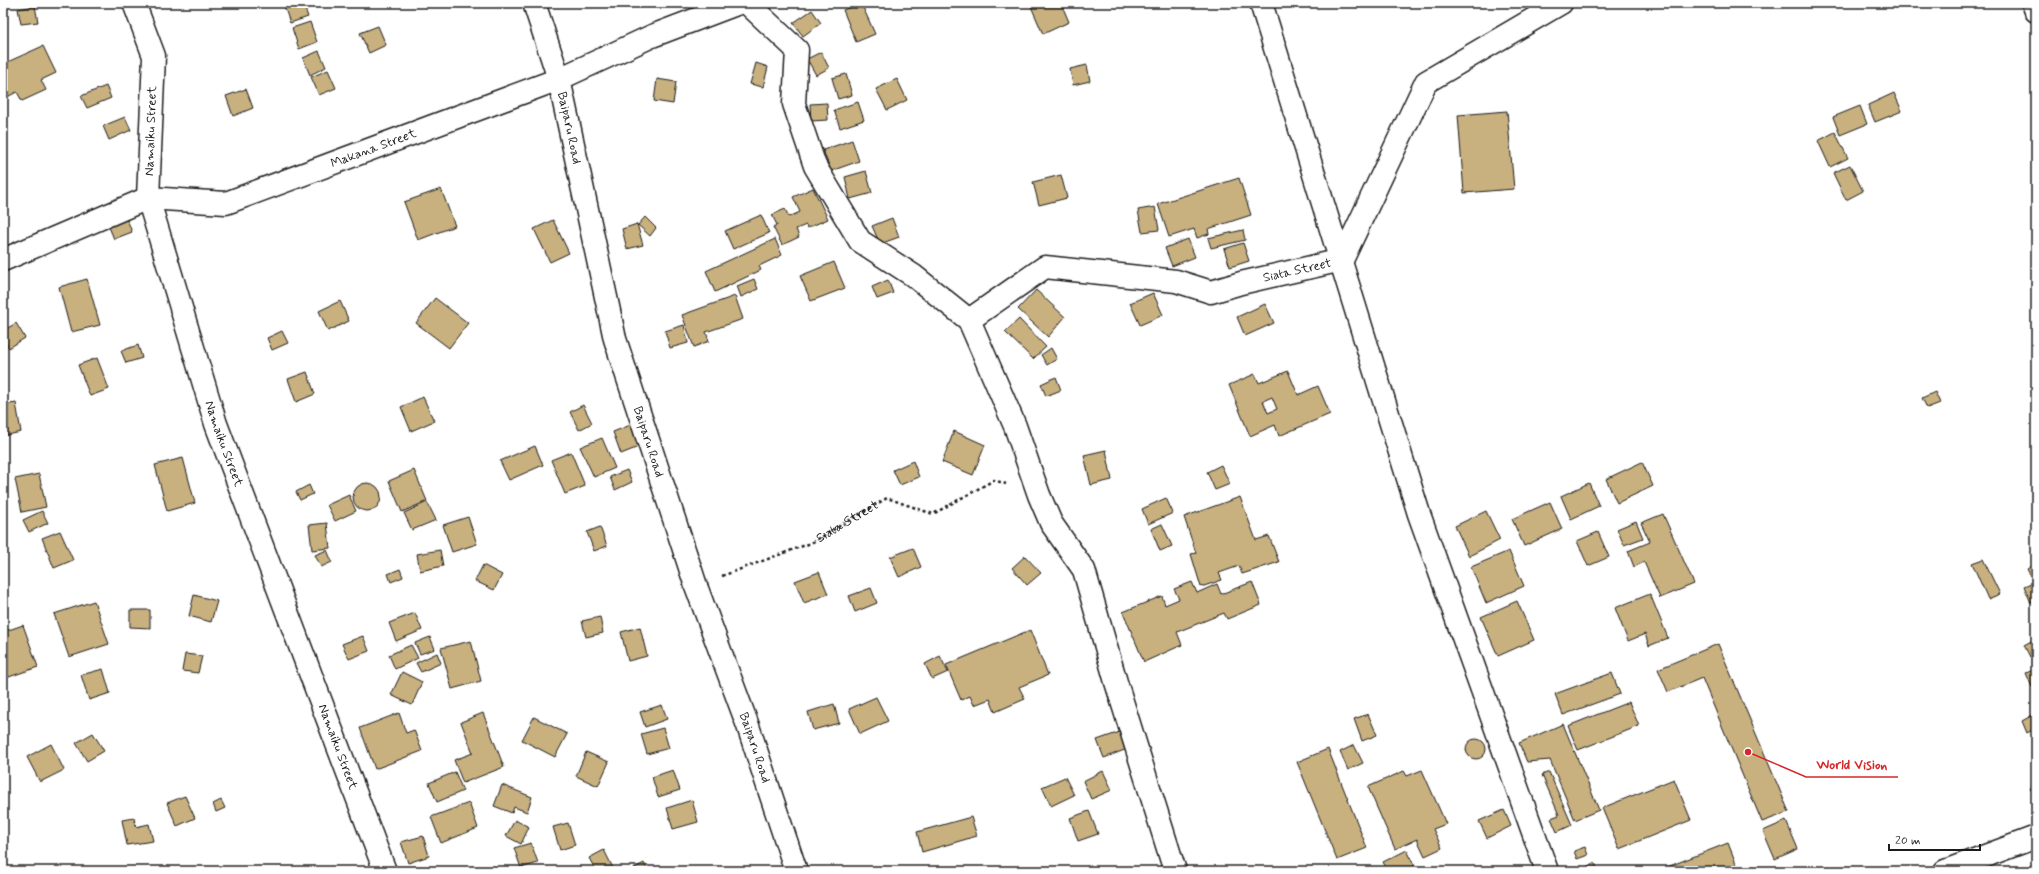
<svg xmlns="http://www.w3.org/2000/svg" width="2039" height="874" viewBox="0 0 2039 874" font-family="Mynerve,sans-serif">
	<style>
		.building { fill: #c8b07f; stroke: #1c1c1c; fill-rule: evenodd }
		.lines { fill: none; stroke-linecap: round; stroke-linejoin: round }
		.minor-casing { stroke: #1c1c1c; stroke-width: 25 }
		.major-casing { stroke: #1c1c1c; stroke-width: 25 }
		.path { stroke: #1c1c1c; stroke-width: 2.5; stroke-dasharray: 3 3; stroke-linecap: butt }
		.minor { stroke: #fff; stroke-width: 22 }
		.major { stroke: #fff; stroke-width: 22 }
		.labels { text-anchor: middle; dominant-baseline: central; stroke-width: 3; stroke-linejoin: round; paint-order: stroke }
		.street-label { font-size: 13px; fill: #1c1c1c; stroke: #fff }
		.leader { fill: none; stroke: #d62828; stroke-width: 1.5 }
		.callout-dot { fill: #d62828; stroke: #fff; stroke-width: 1.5 }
		.callout-label { font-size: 14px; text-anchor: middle; font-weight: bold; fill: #d62828; stroke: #fff; stroke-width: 3; stroke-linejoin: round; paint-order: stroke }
	</style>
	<rect width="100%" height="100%" fill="#fff"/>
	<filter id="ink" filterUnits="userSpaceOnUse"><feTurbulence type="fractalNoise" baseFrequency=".025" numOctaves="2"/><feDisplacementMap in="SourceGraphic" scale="8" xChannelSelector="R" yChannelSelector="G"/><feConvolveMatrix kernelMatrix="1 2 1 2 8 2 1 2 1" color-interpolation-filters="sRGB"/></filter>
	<g filter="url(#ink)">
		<!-- building -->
		<g class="building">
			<polygon points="283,3 303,3 308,17 290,23"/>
			<polygon points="861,3 875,34 856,42 843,10"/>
			<polygon points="1033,3 1061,3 1069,22 1043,34 1030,4"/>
			<polygon points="35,6 38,22 21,24 18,9"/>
			<polygon points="812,10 821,23 803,36 793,23"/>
			<polygon points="310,22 317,42 299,49 292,28"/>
			<polygon points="378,26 386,45 369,53 360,33"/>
			<polygon points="43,46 56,73 41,80 46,90 22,101 17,92 3,99 3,64"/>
			<polygon points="319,51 326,67 310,75 303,58"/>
			<polygon points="821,52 829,68 816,75 807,59"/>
			<polygon points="756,63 768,67 763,87 750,84"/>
			<polygon points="1087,65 1090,81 1073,85 1070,69"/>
			<polygon points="328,70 336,88 319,95 311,77"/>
			<polygon points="846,74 852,95 838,99 832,78"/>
			<polygon points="657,79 676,82 673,104 654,101"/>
			<polygon points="897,79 907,100 887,110 876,89"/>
			<polygon points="106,86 111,98 87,108 81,96"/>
			<polygon points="246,89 253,108 233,116 226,96"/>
			<polygon points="1894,93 1902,111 1875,122 1868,105"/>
			<polygon points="858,102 864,120 840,128 834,110"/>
			<polygon points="827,103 828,120 811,121 810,104"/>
			<polygon points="1860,106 1867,124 1840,135 1833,117"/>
			<polygon points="1507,111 1514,189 1464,193 1458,115"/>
			<polygon points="125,117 131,130 109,140 103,126"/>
			<polygon points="1835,132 1848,158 1830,167 1818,141"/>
			<polygon points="852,140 859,161 831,171 823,150"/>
			<polygon points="1850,165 1863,191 1846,200 1833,173"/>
			<polygon points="866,171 872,193 850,199 845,177"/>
			<polygon points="1061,175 1067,198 1039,205 1033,182"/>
			<polygon points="1239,178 1251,215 1208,229 1209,234 1197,238 1194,229 1169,237 1158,204"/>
			<polygon points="813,188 828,219 807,228 806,225 796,229 799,237 782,245 773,227 777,225 772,215 785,209 789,217 800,212 793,197"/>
			<polygon points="441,189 455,226 418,240 404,202"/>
			<polygon points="1155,207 1159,230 1142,232 1138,210"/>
			<polygon points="125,214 132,232 114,239 107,222"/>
			<polygon points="761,215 769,233 733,249 725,231"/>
			<polygon points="645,217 656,228 650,236 638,225"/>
			<polygon points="892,218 899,237 880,244 872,226"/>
			<polygon points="553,220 569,253 550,262 534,229"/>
			<polygon points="637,224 643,245 627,249 622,229"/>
			<polygon points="1243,230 1245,240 1211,248 1208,238"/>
			<polygon points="775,239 782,255 759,266 761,270 715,292 706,271"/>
			<polygon points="1188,239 1195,257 1172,266 1165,248"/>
			<polygon points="1243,243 1249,261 1230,267 1224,249"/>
			<polygon points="834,262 845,288 811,301 800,276"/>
			<polygon points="87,279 100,325 71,332 59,287"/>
			<polygon points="754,279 758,289 741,297 737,286"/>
			<polygon points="888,280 893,293 877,299 872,287"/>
			<polygon points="1036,290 1065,317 1048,337 1018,309"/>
			<polygon points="1153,293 1163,315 1140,325 1130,303"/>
			<polygon points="735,296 743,319 706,332 709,341 694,347 682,315"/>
			<polygon points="435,298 468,323 449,348 416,323"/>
			<polygon points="340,301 349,321 328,331 319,311"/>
			<polygon points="1265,304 1274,323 1245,336 1237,317"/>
			<polygon points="1019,319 1046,347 1033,359 1005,332"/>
			<polygon points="16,323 25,338 9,348 3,338 3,331"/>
			<polygon points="684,325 688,343 670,348 665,331"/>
			<polygon points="282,331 288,343 272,350 267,338"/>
			<polygon points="138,345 142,358 126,363 121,351"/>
			<polygon points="1051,348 1057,359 1047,365 1041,355"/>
			<polygon points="97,358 109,389 90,396 78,365"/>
			<path d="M1288,371L1298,395L1318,386L1330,414L1279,436L1275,425L1250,436L1229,385L1255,374L1259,383ZM1272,397L1277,409L1268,413L1263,401Z"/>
			<polygon points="307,372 315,394 296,402 288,379"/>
			<polygon points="1056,377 1061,390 1046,396 1041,384"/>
			<polygon points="1935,392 1940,403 1927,408 1922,398"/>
			<polygon points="423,397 434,421 411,431 401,407"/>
			<polygon points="16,403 21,432 3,436 3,405"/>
			<polygon points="583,405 592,423 579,430 570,412"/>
			<polygon points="633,424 641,446 621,454 613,432"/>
			<polygon points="954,431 985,445 973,475 942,462"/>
			<polygon points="602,438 615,468 594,477 580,447"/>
			<polygon points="535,446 543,465 509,480 500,461"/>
			<polygon points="1106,450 1112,480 1091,485 1084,455"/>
			<polygon points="571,452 585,486 565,494 551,460"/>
			<polygon points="183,458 195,503 167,511 155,465"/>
			<polygon points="913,461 919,477 900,485 893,470"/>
			<polygon points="1642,462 1653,486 1617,503 1606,479"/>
			<polygon points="1221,465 1230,484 1215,490 1207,472"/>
			<polygon points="414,470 427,501 402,512 389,481"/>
			<polygon points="627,470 632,482 615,490 610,477"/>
			<polygon points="39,474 46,507 22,512 15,479"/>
			<circle cx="367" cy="497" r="14"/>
			<polygon points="1589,483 1599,506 1571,519 1561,496"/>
			<polygon points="309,485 313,494 300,500 296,492"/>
			<polygon points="349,495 356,511 335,521 327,505"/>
			<polygon points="1240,497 1256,540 1269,536 1279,562 1242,574 1239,566 1219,573 1222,580 1201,587 1191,554 1196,553 1184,517"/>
			<polygon points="1166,498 1173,513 1148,524 1142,509"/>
			<polygon points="427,502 436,520 412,530 404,513"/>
			<polygon points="1550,502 1562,529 1524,546 1512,519"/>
			<polygon points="42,511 48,523 29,532 23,520"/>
			<polygon points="1486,511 1500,540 1469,556 1455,526"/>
			<polygon points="1663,514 1694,584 1660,598 1644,562 1634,567 1628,551 1650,542 1641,523"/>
			<polygon points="468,517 477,544 452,552 443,525"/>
			<polygon points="1636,521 1643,538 1624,545 1617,529"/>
			<polygon points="327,523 330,548 312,550 309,525"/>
			<polygon points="1162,524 1172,546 1160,551 1151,529"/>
			<polygon points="600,527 607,546 594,551 587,532"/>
			<polygon points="60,531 73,560 54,568 42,538"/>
			<polygon points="1598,532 1609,557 1588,566 1577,541"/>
			<polygon points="913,548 921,567 899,577 890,557"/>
			<polygon points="327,550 332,562 321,567 315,555"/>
			<polygon points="440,550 443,566 420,571 417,554"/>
			<polygon points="1509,551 1524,586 1486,603 1471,567"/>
			<polygon points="1025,556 1041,573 1027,585 1012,568"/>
			<polygon points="1983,559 2000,594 1988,599 1972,563"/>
			<polygon points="2036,564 2036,574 2031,577 2027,569"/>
			<polygon points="483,565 502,575 494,590 475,581"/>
			<polygon points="400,569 403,577 391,582 388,574"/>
			<polygon points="819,572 828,594 804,603 795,581"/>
			<polygon points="2036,581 2036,601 2031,603 2024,586"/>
			<polygon points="1192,582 1197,593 1217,584 1221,594 1252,582 1261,605 1227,619 1224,613 1177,632 1182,645 1144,662 1123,612 1162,596 1165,605 1179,599 1174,589"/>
			<polygon points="871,588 877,603 855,612 849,596"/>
			<polygon points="1650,594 1668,638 1649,646 1645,634 1628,641 1615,608"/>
			<polygon points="194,595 217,601 211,622 189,616"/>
			<polygon points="94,601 109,644 69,657 54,614"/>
			<polygon points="1517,601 1534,640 1498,656 1481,617"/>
			<polygon points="130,610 150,610 150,628 130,627"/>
			<polygon points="415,613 422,630 396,641 389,623"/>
			<polygon points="600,617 603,633 586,637 582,621"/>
			<polygon points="23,625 38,667 3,679 3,632"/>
			<polygon points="640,627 647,656 628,661 621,632"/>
			<polygon points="1030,630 1048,675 1019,687 1025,699 995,712 990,699 974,705 970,696 961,700 946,665"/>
			<polygon points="363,636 369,651 349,659 342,644"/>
			<polygon points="430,637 435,649 420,654 415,643"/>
			<polygon points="2035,639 2036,654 2030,657 2024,645"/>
			<polygon points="471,641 481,681 452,689 441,648"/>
			<polygon points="1718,644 1789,812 1762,822 1702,678 1668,692 1658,669"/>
			<polygon points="411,645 418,658 395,669 389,655"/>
			<polygon points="437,653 441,663 421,672 416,663"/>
			<polygon points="185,654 202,656 198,673 182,671"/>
			<polygon points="940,656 948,672 932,679 925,664"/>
			<polygon points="103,669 110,693 89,700 81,675"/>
			<polygon points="2036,669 2036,685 2032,687 2026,673"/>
			<polygon points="402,672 422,682 412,705 391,695"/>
			<polygon points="1612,673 1620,694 1563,715 1555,694"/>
			<polygon points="876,697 888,721 860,734 849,709"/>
			<polygon points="1629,702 1639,726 1578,750 1568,726"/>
			<polygon points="834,704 839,723 813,730 808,712"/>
			<polygon points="662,705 667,719 645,727 640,712"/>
			<polygon points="399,713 406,733 414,730 422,751 375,769 360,728"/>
			<polygon points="483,713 504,767 463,783 454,760 473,753 461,722"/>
			<polygon points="1368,714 1377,735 1362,741 1354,719"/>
			<polygon points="2033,715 2036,720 2036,728 2027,733 2022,721"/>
			<polygon points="534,717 567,734 555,757 522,740"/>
			<polygon points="1563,724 1599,810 1575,820 1550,760 1527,762 1519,743"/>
			<polygon points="663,728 669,748 647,754 641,734"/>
			<polygon points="1120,732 1127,749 1104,758 1097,740"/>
			<polygon points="93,733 104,751 87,761 76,743"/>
			<circle cx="1476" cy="749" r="10"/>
			<polygon points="51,744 64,770 40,782 27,757"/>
			<polygon points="1354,745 1363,763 1348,770 1340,752"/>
			<polygon points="1328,749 1367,848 1337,860 1297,762"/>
			<polygon points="586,752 609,762 598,786 576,776"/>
			<polygon points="673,770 680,790 658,797 652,777"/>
			<polygon points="1422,770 1446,824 1433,829 1442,848 1425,856 1417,839 1395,849 1368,787 1404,771 1407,776"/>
			<polygon points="1103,771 1112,790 1091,799 1083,781"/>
			<polygon points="455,772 463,791 437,802 429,783"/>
			<polygon points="1549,772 1572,825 1557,832 1551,818 1559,815 1542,775"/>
			<polygon points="1065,777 1074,795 1051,806 1042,787"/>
			<polygon points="1674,779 1691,820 1619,849 1602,808"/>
			<polygon points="2036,781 2036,794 2030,789"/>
			<polygon points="502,785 532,797 527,812 514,807 512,813 494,806"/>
			<polygon points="185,796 195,818 177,826 167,803"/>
			<polygon points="221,800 225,808 216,812 213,804"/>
			<polygon points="692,800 698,822 673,829 667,808"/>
			<polygon points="469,803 478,828 441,843 431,817"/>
			<polygon points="1504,810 1511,826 1487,838 1479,821"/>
			<polygon points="1089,811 1098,834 1078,841 1070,818"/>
			<polygon points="971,817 977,836 922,852 917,832"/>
			<polygon points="134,818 136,827 149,824 153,841 127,845 122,820"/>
			<polygon points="515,820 529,827 521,844 506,836"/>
			<polygon points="1786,821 1798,849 1775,859 1763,831"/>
			<polygon points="568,823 575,845 560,850 553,827"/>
			<polygon points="423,836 429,856 408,863 401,842"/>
			<polygon points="531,843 538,863 521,868 514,848"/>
			<polygon points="1728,843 1739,871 1663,871 1662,869"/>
			<polygon points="1585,847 1588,855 1577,859 1574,851"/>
			<polygon points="604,850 613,868 607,871 596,871 589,858"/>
			<polygon points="1407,850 1417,871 1388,871 1383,862"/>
			<polygon points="644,863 648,871 634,871 633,869"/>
			<polygon points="1595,863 1598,871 1578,871"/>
		</g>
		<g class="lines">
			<!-- minor casing -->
			<g class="minor-casing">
				<g id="minor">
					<path id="s2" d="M134,3L154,56L148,198L216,424L385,871"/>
					<path id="s3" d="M534,3L559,79L615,339L696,586L748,726L796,871"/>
					<polyline points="747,3 797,50 794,104 815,166 860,241 914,276 969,320 1015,426 1039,495 1051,523 1084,570 1116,682 1175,871"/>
					<polyline points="1261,3 1419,514 1547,871"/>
					<path id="s4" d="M3,260L148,198L226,203L559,79L652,36L739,3"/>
					<path id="s5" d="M969,320L1045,267L1176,281L1211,292L1241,283L1342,260L1426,82L1561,3"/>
					<polyline points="1945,871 2036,837"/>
				</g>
			</g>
			<!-- major casing -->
			<g class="major-casing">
				<polyline id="major" points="2033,3 2036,11"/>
			</g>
			<!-- path -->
			<path class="path" id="s1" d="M722,576L811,543L887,498L933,514L994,480L1006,484"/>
			<!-- minor -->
			<use href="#minor" class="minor"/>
			<!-- major -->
			<use href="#major" class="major"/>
		</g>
	</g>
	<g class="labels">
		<!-- street labels -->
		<g class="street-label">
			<text stroke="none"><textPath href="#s3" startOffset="130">Baiparu Road</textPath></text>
			<text transform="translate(151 131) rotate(-88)">Namaiku Street</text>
			<text stroke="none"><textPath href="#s4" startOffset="393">Makana Street</textPath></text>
			<text stroke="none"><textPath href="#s5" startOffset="350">Siata Street</textPath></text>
			<text stroke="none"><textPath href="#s3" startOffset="454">Baiparu Road</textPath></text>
			<text stroke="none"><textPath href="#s2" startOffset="456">Namaiku Street</textPath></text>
			<text stroke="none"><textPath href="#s1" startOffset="137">Siata Street</textPath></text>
			<text stroke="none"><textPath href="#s2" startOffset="780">Namaiku Street</textPath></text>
			<text stroke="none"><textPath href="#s3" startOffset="778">Baiparu Road</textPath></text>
		</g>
	</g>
	<!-- callouts -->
	<path class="leader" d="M1748 752L1806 777H1898"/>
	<circle class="callout-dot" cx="1748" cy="752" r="4"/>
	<g class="callout-label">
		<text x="1852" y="769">World Vision</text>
	</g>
	<!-- margin -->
	<rect width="2039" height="874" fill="none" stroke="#fff" stroke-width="16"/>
	<rect x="8" y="8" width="2023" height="858" fill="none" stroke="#1c1c1c" stroke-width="1.5" filter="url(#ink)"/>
	<!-- scale -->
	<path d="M1889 844v6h91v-6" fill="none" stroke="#1c1c1c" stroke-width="2"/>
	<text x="1895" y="844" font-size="12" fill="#1c1c1c" stroke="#ffffff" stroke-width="3" paint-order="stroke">20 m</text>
</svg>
